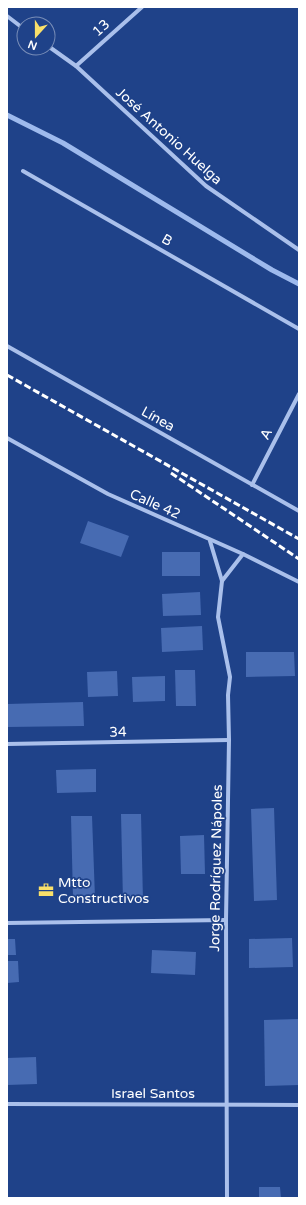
<svg xmlns="http://www.w3.org/2000/svg" width="306" height="1205" viewBox="0 0 306 1205" font-family="'Varela Round',sans-serif">
	<style>
		.lines { fill: none; stroke-linecap: round; stroke-linejoin: round }
		.stream { stroke: #9ebaed; stroke-width: 5 }
		.building { fill: #476bb2 }
		.minor { stroke: #aac0eb; stroke-width: 4 }
		.rail { stroke: #fff; stroke-width: 3; stroke-dasharray: 7 3; stroke-linecap: butt }
		.labels { text-anchor: middle; dominant-baseline: central; stroke-width: 3.5; stroke-linejoin: round; paint-order: stroke }
		.street-label { font-size: 14px; fill: #fff; stroke: #1f4289 }
		.poi-label { font-size: 14px; fill: #fff; stroke: #1f4289; text-anchor: start }
	</style>
	<rect width="100%" height="100%" fill="#1f4289"/>
	<g class="lines">
		<!-- stream -->
		<polyline class="stream" points="7,115 63,143 272,270 299,284"/>
	</g>
	<!-- building -->
	<g class="building">
		<polygon points="88,521 129,536 121,557 80,543"/>
		<rect x="162" y="552" width="38" height="24"/>
		<polygon points="200,592 201,615 163,616 162,594"/>
		<polygon points="202,626 203,650 162,652 161,628"/>
		<polygon points="246,652 294,652 295,676 246,677"/>
		<polygon points="175,670 195,670 196,706 176,706"/>
		<polygon points="117,671 118,696 88,697 87,672"/>
		<polygon points="165,676 165,701 133,702 132,677"/>
		<polygon points="83,702 84,726 7,727 7,704"/>
		<polygon points="96,769 96,792 57,793 56,770"/>
		<polygon points="274,808 277,900 254,901 251,809"/>
		<polygon points="121,814 141,814 143,901 123,901"/>
		<polygon points="71,816 92,816 95,898 73,898"/>
		<polygon points="204,835 205,874 181,874 180,836"/>
		<polygon points="292,938 293,967 249,968 249,939"/>
		<polygon points="7,939 15,939 16,955 7,955"/>
		<polygon points="152,950 196,952 195,975 151,973"/>
		<polygon points="7,961 18,961 19,982 7,983"/>
		<polygon points="299,1019 299,1085 265,1086 264,1020"/>
		<polygon points="36,1057 37,1084 7,1085 7,1058"/>
		<polygon points="259,1187 280,1187 281,1198 259,1198"/>
	</g>
	<g class="lines">
		<!-- minor -->
		<g class="minor">
			<polyline points="7,16 24,29"/>
			<polyline points="48,46 76,66 206,186 299,250"/>
			<polyline points="76,66 142,7"/>
			<polyline points="23,171 299,329"/>
			<polyline points="7,346 299,511"/>
			<polyline points="7,438 108,494 243,554 299,582"/>
			<polyline points="252,485 299,394"/>
			<polyline points="210,541 222,581 218,617 230,677 228,695 229,740 226,920 227,1198"/>
			<polyline points="222,581 243,554"/>
			<polyline points="7,744 229,740"/>
			<polyline points="7,923 226,920"/>
			<polyline points="7,1104 299,1105"/>
		</g>
		<!-- rail -->
		<g class="rail">
			<polyline points="7,375 299,539"/>
			<polyline points="171,473 299,559"/>
		</g>
	</g>
	<!-- icons -->
	<defs>
		<g id="office-bare" transform="scale(1.2)"><path d="M-6-3h4V-5.5h4V-3h4V5H-6ZM-1-4.5V-3h2v-1.5ZM-6 0V1H6V0Z" fill="#f9e06a" stroke="#1f4289" stroke-width="2.5" paint-order="stroke"/></g>
	</defs>
	<g fill-rule="evenodd">
		<use href="#office-bare" x="46" y="890"/>
	</g>
	<g class="labels">
		<!-- street labels -->
		<g class="street-label">
			<text transform="translate(101 28) rotate(-42)">13</text>
			<text transform="translate(169 136) rotate(42)">José Antonio Huelga</text>
			<text transform="translate(167 240) rotate(30)">B</text>
			<text transform="translate(158 419) rotate(29)">Línea</text>
			<text transform="translate(266 434) rotate(-63)">A</text>
			<text transform="translate(155 504) rotate(24)">Calle 42</text>
			<text transform="translate(118 732) rotate(-1)">34</text>
			<text transform="translate(216 868) rotate(-89)">Jorge Rodríguez Nápoles</text>
			<text x="153" y="1093">Israel Santos</text>
		</g>
		<!-- poi labels -->
		<g class="poi-label">
			<text x="58" y="882">Mtto<tspan x="58" dy="16">Constructivos</tspan></text>
		</g>
	</g>
	<!-- border -->
	<rect width="306" height="1205" fill="none" stroke="#ffffff" stroke-width="16"/>
	<!-- north arrow -->
	<g transform="translate(36 36) rotate(201)"><circle r="19" fill="#1f4289" stroke="#798eb8"/>
	<path d="M0-3L7 15L0 10L-7 15Z" fill="#f9e06a"/>
	<text y="-6" font-size="11" font-weight="bold" text-anchor="middle" fill="#ffffff">N</text>
	</g>
</svg>
